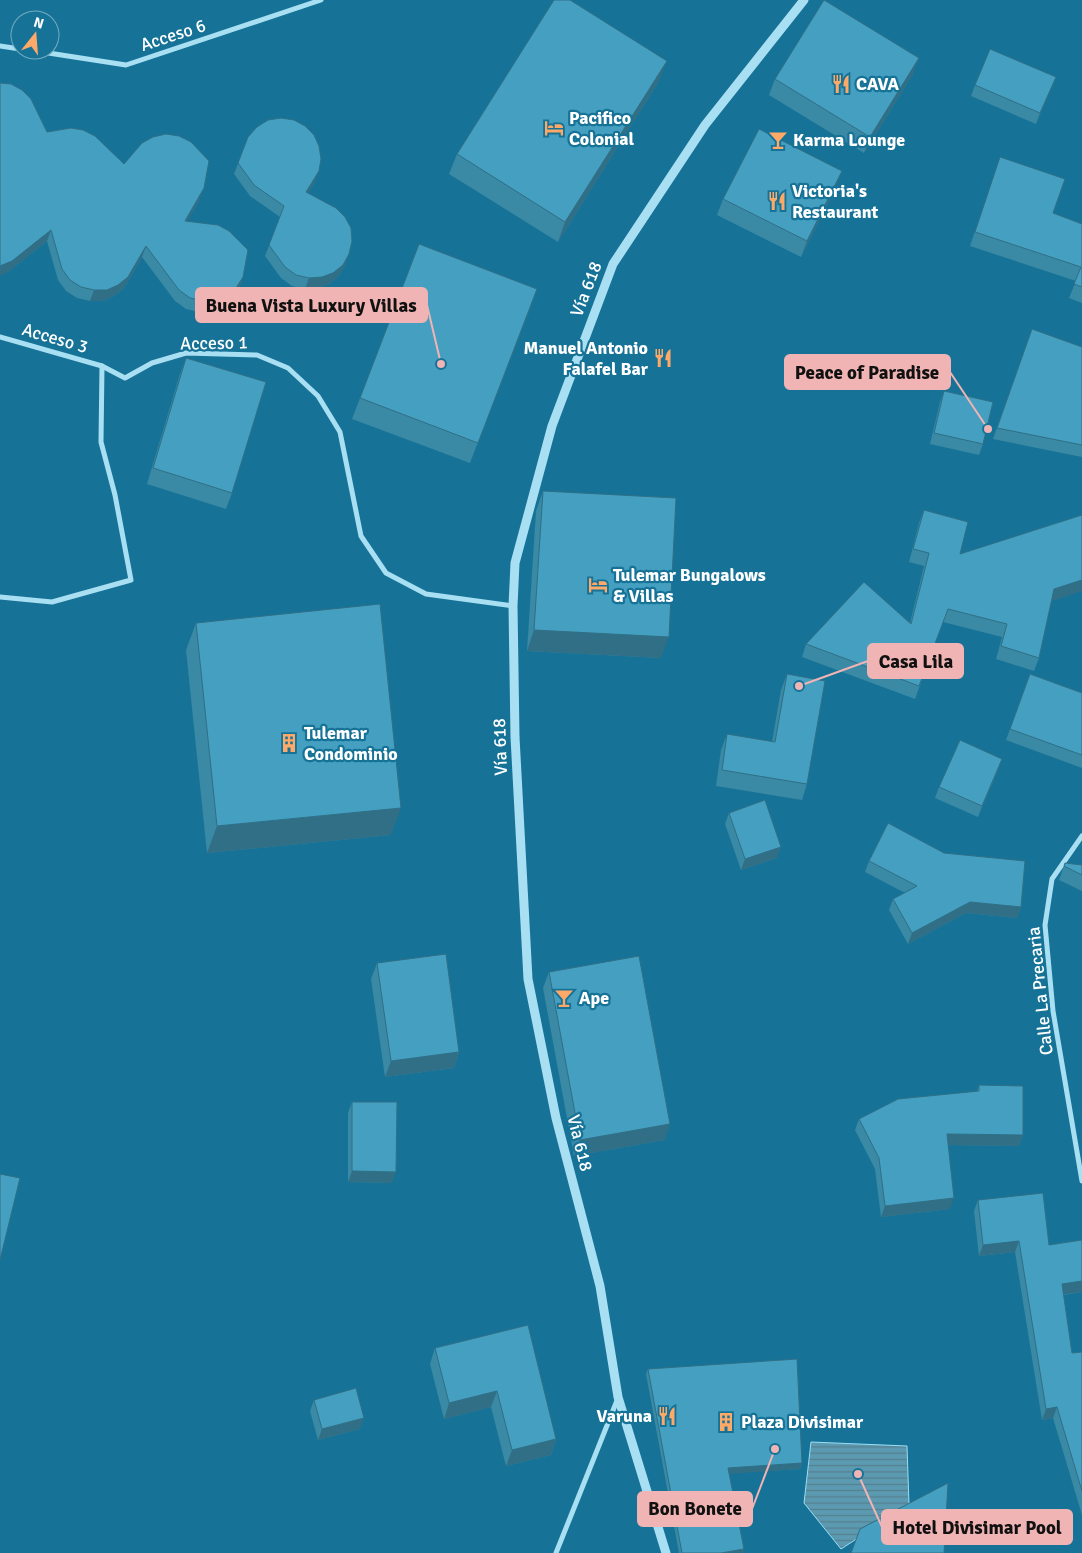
<svg xmlns="http://www.w3.org/2000/svg" width="1082" height="1553" viewBox="0 0 1082 1553" font-family="Signika,sans-serif">
	<style>
		.water { fill: url(#water-rules); stroke: #9bdef4 }
		.lines { fill: none; stroke-linecap: round; stroke-linejoin: round }
		.minor { stroke: #a9dff2; stroke-width: 5 }
		.tertiary { stroke: #a9dff2; stroke-width: 9 }
		.wall { fill: #3a89a5 }
		.shaded-wall { fill: #306f86 }
		.building { fill: #449fc0; stroke: #306f86 }
		.labels { text-anchor: middle; dominant-baseline: central; stroke-width: 4.5; stroke-linejoin: round; paint-order: stroke }
		.street-label { font-size: 18px; fill: #fff; stroke: #167397 }
		.poi-label { font-size: 18px; font-weight: bold; fill: #fff; stroke: #167397; text-anchor: start }
		.leader { fill: none; stroke: #f1b4b4; stroke-width: 2 }
		.callout-dot { fill: #f1b4b4; stroke: #167397; stroke-width: 2 }
		.callout { fill: #f1b4b4; stroke: #f1b4b4; stroke-width: 2 }
		.callout-label { font-size: 19px; text-anchor: middle; font-weight: bold; fill: #111 }
	</style>
	<defs>
		<pattern id="water-rules" width="6" height="5" patternUnits="userSpaceOnUse" patternTransform="scale(1.25)"><rect width="6" height="5" fill="#5b9ab1"/><path d="M0 2.5h6" fill="none" stroke="#567f8e"/></pattern>
	</defs>
	<rect width="100%" height="100%" fill="#167397"/>
	<!-- water -->
	<polygon class="water" points="811,1442 907,1446 909,1505 841,1549 804,1503"/>
	<g class="lines">
		<!-- minor -->
		<g class="minor">
			<polyline points="0,46 20,49"/>
			<polyline points="29,50 126,65 321,0"/>
			<polyline points="0,337 102,366"/>
			<polyline points="0,597 52,602 131,580 115,495 101,442 102,366 125,378 152,363 186,353 257,355 288,368 318,396 340,432 361,536 386,573 426,594 513,606"/>
			<polyline points="1082,836 1052,879 1045,925 1053,1011 1082,1181"/>
			<polyline points="556,1553 618,1398"/>
		</g>
		<!-- tertiary -->
		<polyline class="tertiary" points="666,1553 618,1397 600,1286 556,1118 528,979 515,737 513,606 515,563 552,426 613,264 705,125 804,0"/>
	</g>
	<!-- wall -->
	<g class="wall">
		<polygon points="913,74 864,153 769,95 775,79"/>
		<polygon points="1056,77 1036,124 971,96 975,85"/>
		<polygon points="659,81 558,242 449,174 457,154"/>
		<polygon points="47,132 124,164 200,199 187,221 243,277 239,288 232,299 223,307 211,312 199,312 186,309 175,301 142,257 124,288 114,296 103,301 90,301 77,298 66,291 58,280 47,241 8,272"/>
		<polygon points="248,137 315,182 308,193 345,265 339,276 329,284 318,288 305,289 292,286 281,278 265,256 280,217 250,196 234,174"/>
		<polygon points="1000,157 1053,213 1082,224 1082,303 1069,298 1076,281 970,246"/>
		<polygon points="836,187 801,257 717,215 723,199"/>
		<polygon points="530,309 470,463 352,419 360,398"/>
		<polygon points="1032,329 1082,347 1082,457 993,439"/>
		<polygon points="186,358 232,493 226,509 147,484 180,374"/>
		<polygon points="944,391 983,444 979,455 930,444 940,402"/>
		<polygon points="543,491 661,658 527,651 536,511"/>
		<polygon points="924,510 960,554 1051,601 1039,658 1034,671 996,659 1002,637 943,622 915,699 802,657 806,644 910,623 924,566 909,562 919,523"/>
		<polygon points="196,623 391,835 207,853 186,650"/>
		<polygon points="787,674 807,784 802,800 716,786 721,750 727,734 772,742 781,690"/>
		<polygon points="1030,674 1082,693 1082,768 1006,740"/>
		<polygon points="1002,759 998,770 978,817 935,798 939,787"/>
		<polygon points="729,813 777,858 741,870 725,824"/>
		<polygon points="869,861 1021,907 1017,918 966,913 908,944 889,910 893,899 905,893 865,872"/>
		<polygon points="1065,863 1082,865 1082,891 1059,880"/>
		<polygon points="377,963 459,1052 454,1068 385,1077 371,979"/>
		<polygon points="549,972 665,1140 574,1156 543,988"/>
		<polygon points="979,1085 1023,1135 1019,1146 948,1145 950,1209 881,1217 875,1169 855,1130 859,1119 977,1091"/>
		<polygon points="352,1102 392,1183 348,1182 348,1113"/>
		<polygon points="978,1200 1049,1245 1082,1240 1082,1292 1063,1295 1072,1353 1082,1352 1082,1515 1053,1418 1042,1420 1015,1252 979,1256 974,1211"/>
		<polygon points="528,1325 556,1439 551,1455 506,1466 491,1407 444,1419 430,1364 435,1348"/>
		<polygon points="648,1369 802,1463 800,1469 729,1473 743,1553 679,1553 646,1374"/>
		<polygon points="314,1400 360,1429 318,1440 310,1411"/>
	</g>
	<!-- shaded-wall -->
	<g class="shaded-wall">
		<polygon points="919,58 913,74 864,153 870,137"/>
		<polygon points="667,61 659,81 558,242 565,222"/>
		<polygon points="1056,77 1052,88 1036,124 1040,113"/>
		<polygon points="319,171 315,182 302,203 306,192"/>
		<polygon points="842,171 836,187 801,257 807,241"/>
		<polygon points="204,188 200,199 181,232 185,221"/>
		<polygon points="51,230 47,241 8,272 0,276 0,266"/>
		<polygon points="146,246 142,257 124,288 114,296 103,301 90,301 94,290"/>
		<polygon points="349,254 345,265 339,276 329,284 318,288 305,289 309,278"/>
		<polygon points="243,277 239,288 232,299 223,307 211,312 199,312 203,301"/>
		<polygon points="537,289 530,309 470,463 478,443"/>
		<polygon points="1082,580 1082,591 1049,602 1054,589"/>
		<polygon points="534,630 669,637 661,658 527,651"/>
		<polygon points="1002,759 998,770 978,817 982,806"/>
		<polygon points="401,808 391,835 207,853 217,826"/>
		<polygon points="781,847 777,858 741,870 745,859"/>
		<polygon points="970,902 1021,907 1017,918 966,913 908,944 912,933"/>
		<polygon points="459,1052 454,1068 385,1077 391,1061"/>
		<polygon points="670,1124 665,1140 574,1156 580,1140"/>
		<polygon points="947,1134 1023,1135 1019,1146 943,1145"/>
		<polygon points="352,1171 396,1172 392,1183 348,1182"/>
		<polygon points="954,1198 950,1209 881,1217 885,1206"/>
		<polygon points="1019,1241 1015,1252 979,1256 983,1245"/>
		<polygon points="1082,1281 1082,1292 1058,1295 1062,1284"/>
		<polygon points="497,1391 491,1407 444,1419 449,1403"/>
		<polygon points="1057,1407 1053,1418 1042,1420 1046,1409"/>
		<polygon points="364,1418 360,1429 318,1440 322,1429"/>
		<polygon points="556,1439 551,1455 506,1466 512,1450"/>
		<polygon points="802,1463 800,1469 726,1474 728,1468"/>
		<polygon points="744,1549 743,1553 721,1553"/>
	</g>
	<!-- building -->
	<g class="building">
		<polygon points="554,0 570,0 667,61 565,222 457,154"/>
		<polygon points="824,0 919,58 870,137 775,79"/>
		<polygon points="990,49 1056,77 1040,113 975,85"/>
		<polygon points="0,83 11,84 22,90 31,99 47,132 71,128 83,130 95,136 124,164 142,143 153,137 166,134 179,136 191,142 209,161 204,188 185,221 218,225 229,231 248,250 243,277 236,288 227,296 215,301 203,301 190,298 179,290 146,246 128,277 118,285 107,290 94,290 81,287 70,280 62,269 51,230 12,261 0,266"/>
		<polygon points="281,118 294,120 305,126 314,135 319,146 321,159 319,171 306,192 336,208 345,217 351,228 352,241 349,254 343,265 333,273 322,277 309,278 296,275 285,267 269,245 284,206 254,185 238,163 248,137 257,127 268,120"/>
		<polygon points="759,129 842,171 807,241 723,199"/>
		<polygon points="1000,157 1065,179 1053,213 1082,224 1082,287 1074,284 1081,267 975,232"/>
		<polygon points="419,244 537,289 478,443 360,398"/>
		<polygon points="1032,329 1082,347 1082,445 997,428"/>
		<polygon points="186,358 266,382 232,493 153,468"/>
		<polygon points="944,391 993,402 983,444 934,433"/>
		<polygon points="543,491 676,498 669,637 534,630"/>
		<polygon points="924,510 968,522 960,554 1082,515 1082,580 1054,589 1039,658 1001,646 1007,624 948,609 919,686 806,644 864,582 911,624 929,553 913,549"/>
		<polygon points="380,604 401,808 217,826 196,623"/>
		<polygon points="787,674 825,681 807,784 722,770 727,734 775,742"/>
		<polygon points="1030,674 1082,693 1082,755 1010,729"/>
		<polygon points="960,740 1002,759 982,806 939,787"/>
		<polygon points="765,800 781,847 745,859 729,813"/>
		<polygon points="888,823 944,853 1025,861 1021,907 970,902 912,933 893,899 917,886 869,861"/>
		<polygon points="1065,863 1082,865 1082,875 1064,866"/>
		<polygon points="446,954 459,1052 391,1061 377,963"/>
		<polygon points="639,956 670,1124 580,1140 549,972"/>
		<polygon points="979,1085 1023,1086 1023,1135 947,1134 954,1198 885,1206 879,1158 859,1119 898,1099 979,1091"/>
		<polygon points="352,1102 397,1102 396,1172 352,1171"/>
		<polygon points="0,1174 20,1178 0,1260"/>
		<polygon points="1043,1193 1049,1245 1082,1240 1082,1281 1062,1284 1072,1353 1082,1352 1082,1491 1057,1407 1046,1409 1019,1241 983,1245 978,1200"/>
		<polygon points="528,1325 556,1439 512,1450 497,1391 449,1403 435,1348"/>
		<polygon points="797,1359 802,1463 728,1468 744,1549 721,1553 682,1553 648,1369"/>
		<polygon points="356,1388 364,1418 322,1429 314,1400"/>
		<polygon points="948,1483 944,1553 851,1553 860,1529"/>
	</g>
	<!-- icons -->
	<defs>
		<g id="restaurant-bare" transform="scale(1.5)"><path d="M-5-6h1v4h1v-4h1v4h1v-4h1v5L-1.5 .5V6h-2V.5L-5-1ZM5-6V6H3V1.5H1.5Q1.5-4 5-6Z" fill="#ffa969" stroke="#167397" stroke-width="2.5" paint-order="stroke"/></g>
		<g id="hotel-bare" transform="scale(1.5)"><path d="M-6-4.5h1.5V1H6V5H4.5V3h-9V5H-6ZM-4 0a1.8 1.8 0 1 1 3.6 0ZM.5 0V-2.5h3Q6-2.5 6 0Z" fill="#ffa969" stroke="#167397" stroke-width="2.5" paint-order="stroke"/></g>
		<g id="bar-bare" transform="scale(1.5)"><path d="M-6-5H6L.8 .8V4.5H3.5V6h-7V4.5H-.8V.8Z" fill="#ffa969" stroke="#167397" stroke-width="2.5" paint-order="stroke"/></g>
		<g id="building-bare" transform="scale(1.5)"><path d="M-4-6H4V6H1V3H-1V6H-4ZM-2.5-4.3h1.7v1.8h-1.7ZM.8-4.3h1.7v1.8H.8ZM-2.5-1h1.7V.8h-1.7ZM.8-1h1.7V.8H.8Z" fill="#ffa969" stroke="#167397" stroke-width="2.5" paint-order="stroke"/></g>
	</defs>
	<g fill-rule="evenodd">
		<use href="#restaurant-bare" x="841" y="84"/>
		<use href="#hotel-bare" x="554" y="128"/>
		<use href="#bar-bare" x="778" y="140"/>
		<use href="#restaurant-bare" x="777" y="201"/>
		<use href="#restaurant-bare" x="663" y="358"/>
		<use href="#hotel-bare" x="598" y="585"/>
		<use href="#building-bare" x="289" y="743"/>
		<use href="#bar-bare" x="564" y="998"/>
		<use href="#restaurant-bare" x="667" y="1416"/>
		<use href="#building-bare" x="726" y="1422"/>
	</g>
	<g class="labels">
		<!-- street labels -->
		<g class="street-label">
			<text transform="translate(173 35) rotate(-18)">Acceso 6</text>
			<text transform="translate(586 289) rotate(-69)">Vía 618</text>
			<text transform="translate(55 338) rotate(16)">Acceso 3</text>
			<text transform="translate(214 343) rotate(-1)">Acceso 1</text>
			<text transform="translate(500 747) rotate(-92)">Vía 618</text>
			<text transform="translate(1040 991) rotate(-96)">Calle La Precaria</text>
			<text transform="translate(580 1143) rotate(76)">Vía 618</text>
		</g>
		<!-- poi labels -->
		<g class="poi-label">
			<text x="856" y="84">CAVA</text>
			<text x="569" y="118">Pacifico<tspan x="569" dy="21">Colonial</tspan></text>
			<text x="793" y="140">Karma Lounge</text>
			<text x="792" y="191">Victoria's<tspan x="792" dy="21">Restaurant</tspan></text>
			<text x="648" y="348" text-anchor="end">Manuel Antonio<tspan x="648" dy="21">Falafel Bar</tspan></text>
			<text x="613" y="575">Tulemar Bungalows<tspan x="613" dy="21">&amp; Villas</tspan></text>
			<text x="304" y="733">Tulemar<tspan x="304" dy="21">Condominio</tspan></text>
			<text x="579" y="998">Ape</text>
			<text x="652" y="1416" text-anchor="end">Varuna</text>
			<text x="741" y="1422">Plaza Divisimar</text>
		</g>
	</g>
	<!-- callouts -->
	<path class="leader" d="M441 364L427 305M988 429L950 372M799 686L868 661M775 1449L752 1509M858 1474L882 1527"/>
	<g class="callout-dot">
		<circle cx="441" cy="364" r="5"/>
		<circle cx="988" cy="429" r="5"/>
		<circle cx="799" cy="686" r="5"/>
		<circle cx="775" cy="1449" r="5"/>
		<circle cx="858" cy="1474" r="5"/>
	</g>
	<g class="callout">
		<rect x="196" y="288" width="231" height="34" rx="5"/>
		<rect x="785" y="355" width="165" height="34" rx="5"/>
		<rect x="868" y="644" width="95" height="34" rx="5"/>
		<rect x="638" y="1492" width="114" height="34" rx="5"/>
		<rect x="882" y="1510" width="190" height="34" rx="5"/>
	</g>
	<g class="callout-label">
		<text x="311" y="312">Buena Vista Luxury Villas</text>
		<text x="867" y="379">Peace of Paradise</text>
		<text x="916" y="668">Casa Lila</text>
		<text x="695" y="1515">Bon Bonete</text>
		<text x="977" y="1534">Hotel Divisimar Pool</text>
	</g>
	<!-- north arrow -->
	<g transform="translate(35 35) rotate(17)"><circle r="24" fill="#167397" stroke="#73abc1"/>
	<path d="M0-4L9 19L0 12L-9 19Z" fill="#ffa969"/>
	<text y="-8" font-size="14" font-weight="bold" text-anchor="middle" fill="#ffffff">N</text>
	</g>
</svg>
